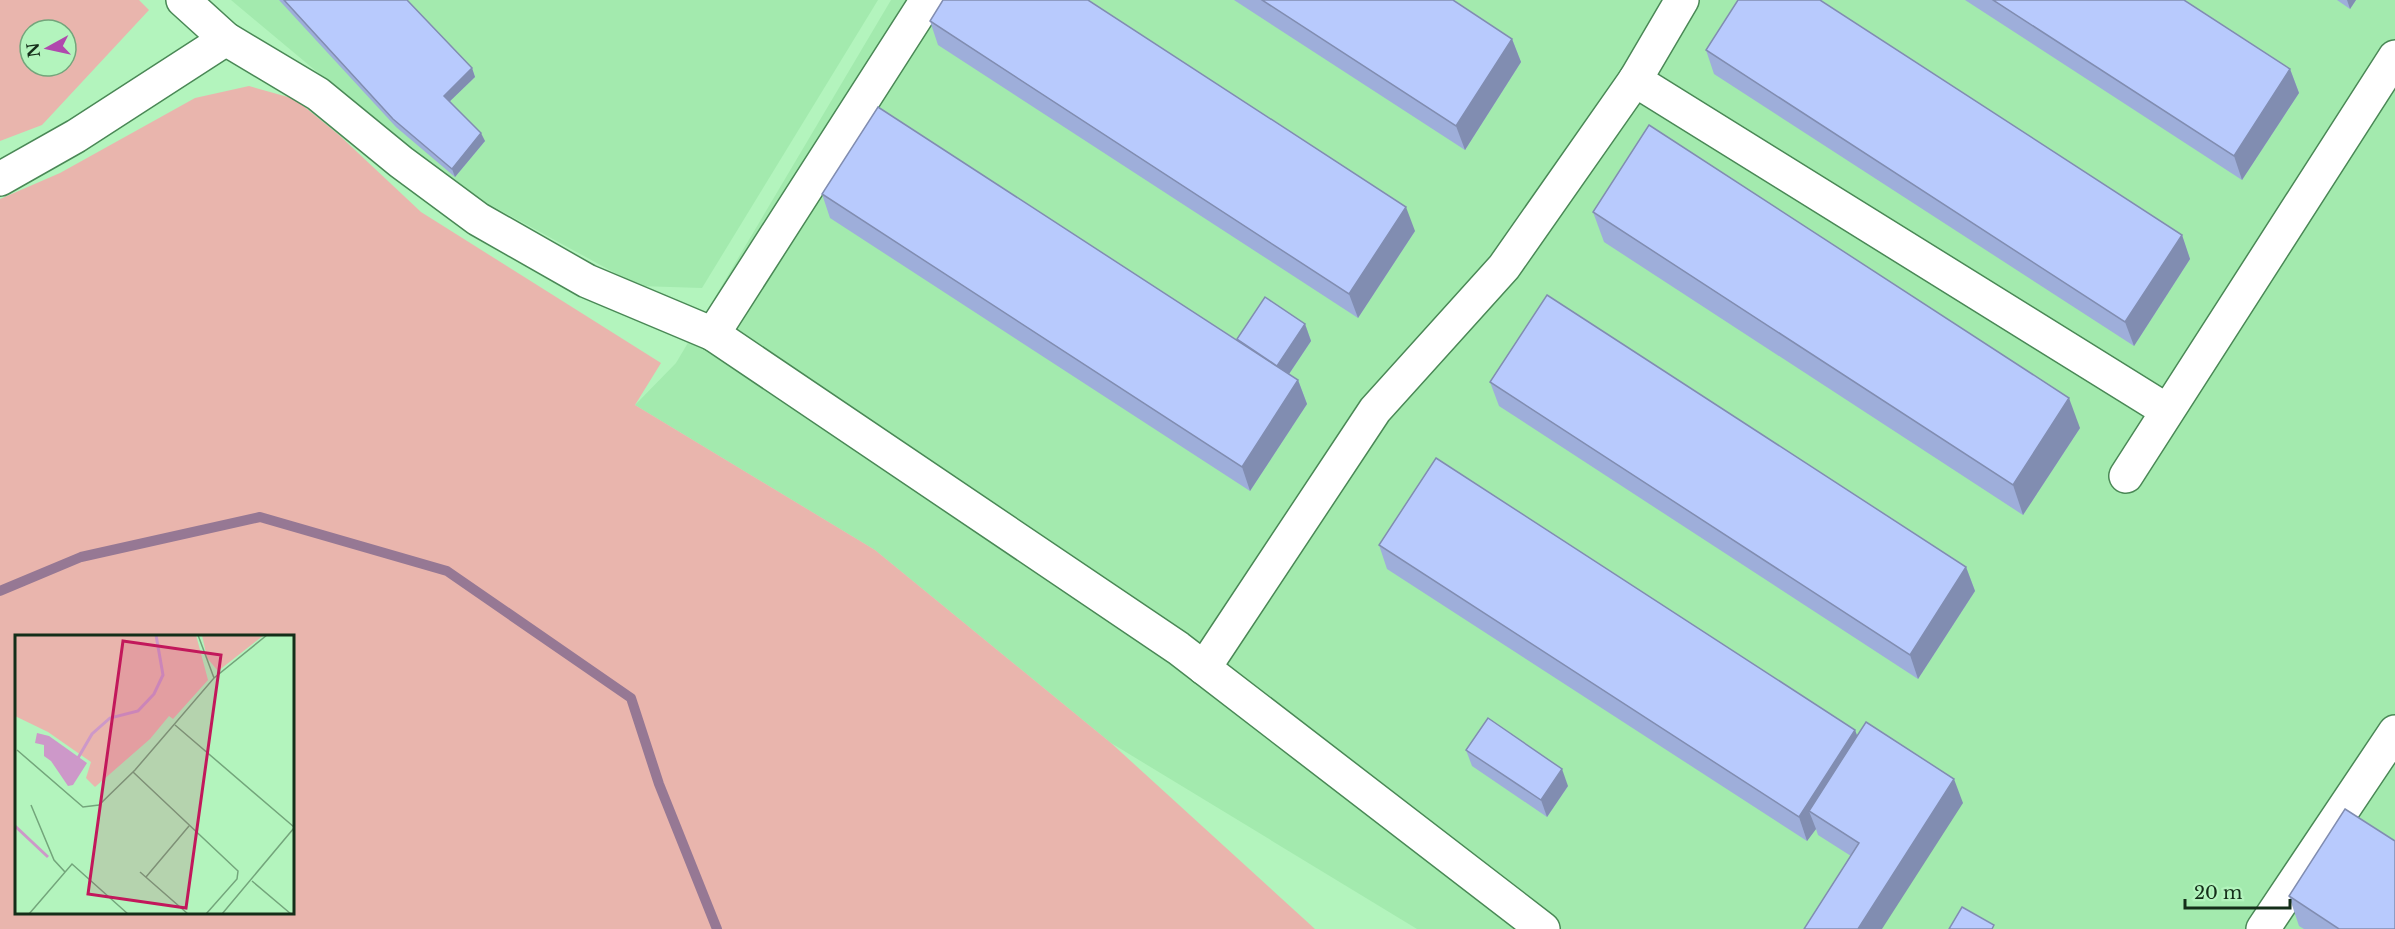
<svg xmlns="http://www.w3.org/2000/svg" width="2395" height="929" viewBox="0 0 2395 929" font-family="'Libre Baskerville',serif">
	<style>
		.built { fill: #a3eaae }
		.green { fill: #e9b5ad; fill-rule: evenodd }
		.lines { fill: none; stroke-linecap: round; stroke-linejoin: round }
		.stream { stroke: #967894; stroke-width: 10 }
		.minor-casing { stroke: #4a8856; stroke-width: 36 }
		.minor { stroke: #fff; stroke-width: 33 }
		.wall { fill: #9eaeda }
		.shaded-wall { fill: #818db1 }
		.building { fill: #b8cafd; stroke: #818db1; stroke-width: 1.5 }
		.inset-river { fill: none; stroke: #cd98c9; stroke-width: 3 }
		.inset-road { fill: none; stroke: #73a57b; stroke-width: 1.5 }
		.view { fill: #c2185b; fill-opacity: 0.15; stroke: #c2185b; stroke-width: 3 }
		.inset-edge { fill: none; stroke: #142e19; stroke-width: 3 }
	</style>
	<rect width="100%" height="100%" fill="#b3f4bd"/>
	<!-- built -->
	<g class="built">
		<polygon points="231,0 878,0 702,288 639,286 450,183"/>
		<polygon points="891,0 2395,0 2395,929 1417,929 1111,743 875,550 635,405 676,363"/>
	</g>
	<!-- green -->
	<g class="green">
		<path d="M0,0H139L149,10L42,125L0,141ZM30,30H66V66H30Z"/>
		<path d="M249,86L295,99L339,135L421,212L661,363L635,405L875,550L1111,743L1315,929H0V199L60,173L195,98ZM16,636H292V912H16Z"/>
	</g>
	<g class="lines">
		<!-- stream -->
		<polyline class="stream" points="0,591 81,557 260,517 447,571 631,698 659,784 717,929"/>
		<!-- minor casing -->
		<g class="minor-casing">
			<g id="minor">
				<polyline points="183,0 226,39 318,94 401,162 478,219 587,281 713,334 1178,648 1543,929"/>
				<polyline points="1635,80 2166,410"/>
				<polyline points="0,179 76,136 226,39"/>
				<polyline points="713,334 927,0"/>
				<polyline points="2126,476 2395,57"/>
				<polyline points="1204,668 1375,410 1504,267 1635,80 1682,0"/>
				<polyline points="2263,929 2395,732"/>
			</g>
		</g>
		<!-- minor -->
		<use href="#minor" class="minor"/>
	</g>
	<!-- wall -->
	<g class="wall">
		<polygon points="279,0 407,0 472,68 475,77 450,101 485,141 455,177 396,127"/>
		<polygon points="1234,0 1453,0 1512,39 1521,62 1465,150"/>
		<polygon points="1965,0 2184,0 2290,69 2299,93 2242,180"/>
		<polygon points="2337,0 2356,0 2350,9"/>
		<polygon points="930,21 1415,231 1358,318 938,45"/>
		<polygon points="1706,50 2182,235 2190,259 2134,346 1714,74"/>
		<polygon points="822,194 1237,340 1305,324 1311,341 1289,374 1298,380 1307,404 1250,491 830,218"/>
		<polygon points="1593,212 2080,428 2023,515 1604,242"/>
		<polygon points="1490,382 1966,567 1975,591 1918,679 1499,406"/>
		<polygon points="1379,545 1855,730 1857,736 1963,803 1851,856 1818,835 1816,829 1807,841 1387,569"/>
		<polygon points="1466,750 1568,786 1547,817 1472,766"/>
		<polygon points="2289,896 2395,929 2304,929 2299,926"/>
	</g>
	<!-- shaded-wall -->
	<g class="shaded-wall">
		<polygon points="2347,0 2356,0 2350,9"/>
		<polygon points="1512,39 1521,62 1465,150 1456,126"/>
		<polygon points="472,68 475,77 447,104 444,96"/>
		<polygon points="2290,69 2299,93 2242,180 2234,156"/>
		<polygon points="481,133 485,141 455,177 452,169"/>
		<polygon points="1406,207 1415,231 1358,318 1349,294"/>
		<polygon points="2182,235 2190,259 2134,346 2125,322"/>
		<polygon points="1305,324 1311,341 1283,383 1277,366"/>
		<polygon points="1298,380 1307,404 1250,491 1242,467"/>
		<polygon points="2069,398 2080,428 2023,515 2013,485"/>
		<polygon points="1966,567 1975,591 1918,679 1910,655"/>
		<polygon points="1855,730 1864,754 1809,811 1816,829 1807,841 1799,817"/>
		<polygon points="1562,769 1568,786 1547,817 1541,800"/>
		<polygon points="1954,779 1963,803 1882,929 1858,929"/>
	</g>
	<!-- building -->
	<g class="building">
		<polygon points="284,0 407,0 472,68 444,96 481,133 452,169 393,119"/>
		<polygon points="943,0 1088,0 1406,207 1349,294 930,21"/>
		<polygon points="1262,0 1453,0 1512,39 1456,126"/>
		<polygon points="1738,0 1820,0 2182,235 2125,322 1706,50"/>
		<polygon points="1993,0 2184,0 2290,69 2234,156"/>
		<polygon points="878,107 1298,380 1242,467 822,194"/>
		<polygon points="1649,125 2069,398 2013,485 1593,212"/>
		<polygon points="1547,295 1966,567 1910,655 1490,382"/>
		<polygon points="1265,297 1305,324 1277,366 1237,339"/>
		<polygon points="1436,458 1855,730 1799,817 1379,545"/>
		<polygon points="1488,718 1562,769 1541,800 1466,750"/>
		<polygon points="1866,722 1954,779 1858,929 1804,929 1859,843 1809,811"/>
		<polygon points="2345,809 2395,841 2395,929 2339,929 2289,896"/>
		<polygon points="1962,907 1994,925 1992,929 1949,929"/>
	</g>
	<!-- overview -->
	<g transform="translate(15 635)">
		<rect width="279" height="279" fill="#b3f4bd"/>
		<path d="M0,0H181L193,45L158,84L154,81L135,104L80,152L71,143L76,127L33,97L0,81ZM187,0H249L203,36L192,23Z" fill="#e9b5ad"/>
		<path d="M22,98L34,101L72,128L58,150L53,151L36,126L29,121V110L20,108Z" fill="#cd98c9"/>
		<path class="inset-river" d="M63,123L77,99L95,83L123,76L139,59L148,40L141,0M0,191L33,222"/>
		<path class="inset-road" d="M183,0L199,43M160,90L279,192M2,115L68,172L84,170L120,135L199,43L252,0M118,137L223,236L222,244L191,279M16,170L39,225L50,237M125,237L173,279M131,242L174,191M237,246L276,279M14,279L57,229L113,279M207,279L279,193"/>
		<path class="view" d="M108,6L206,20L171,273L73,259Z"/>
		<rect width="279" height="279" class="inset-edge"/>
	</g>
	<!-- north arrow -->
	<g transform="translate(48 48) rotate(262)"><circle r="28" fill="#b3f4bd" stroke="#73a57b" stroke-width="1.5"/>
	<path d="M0-4.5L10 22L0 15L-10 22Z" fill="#b049ad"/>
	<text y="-9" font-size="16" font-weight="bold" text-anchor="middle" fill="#142e19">N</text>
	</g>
	<!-- scale -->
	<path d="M2185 899v9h105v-9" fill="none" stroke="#142e19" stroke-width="3"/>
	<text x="2194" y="899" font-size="18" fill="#142e19" stroke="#b3f4bd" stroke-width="4.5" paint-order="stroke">20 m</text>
</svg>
